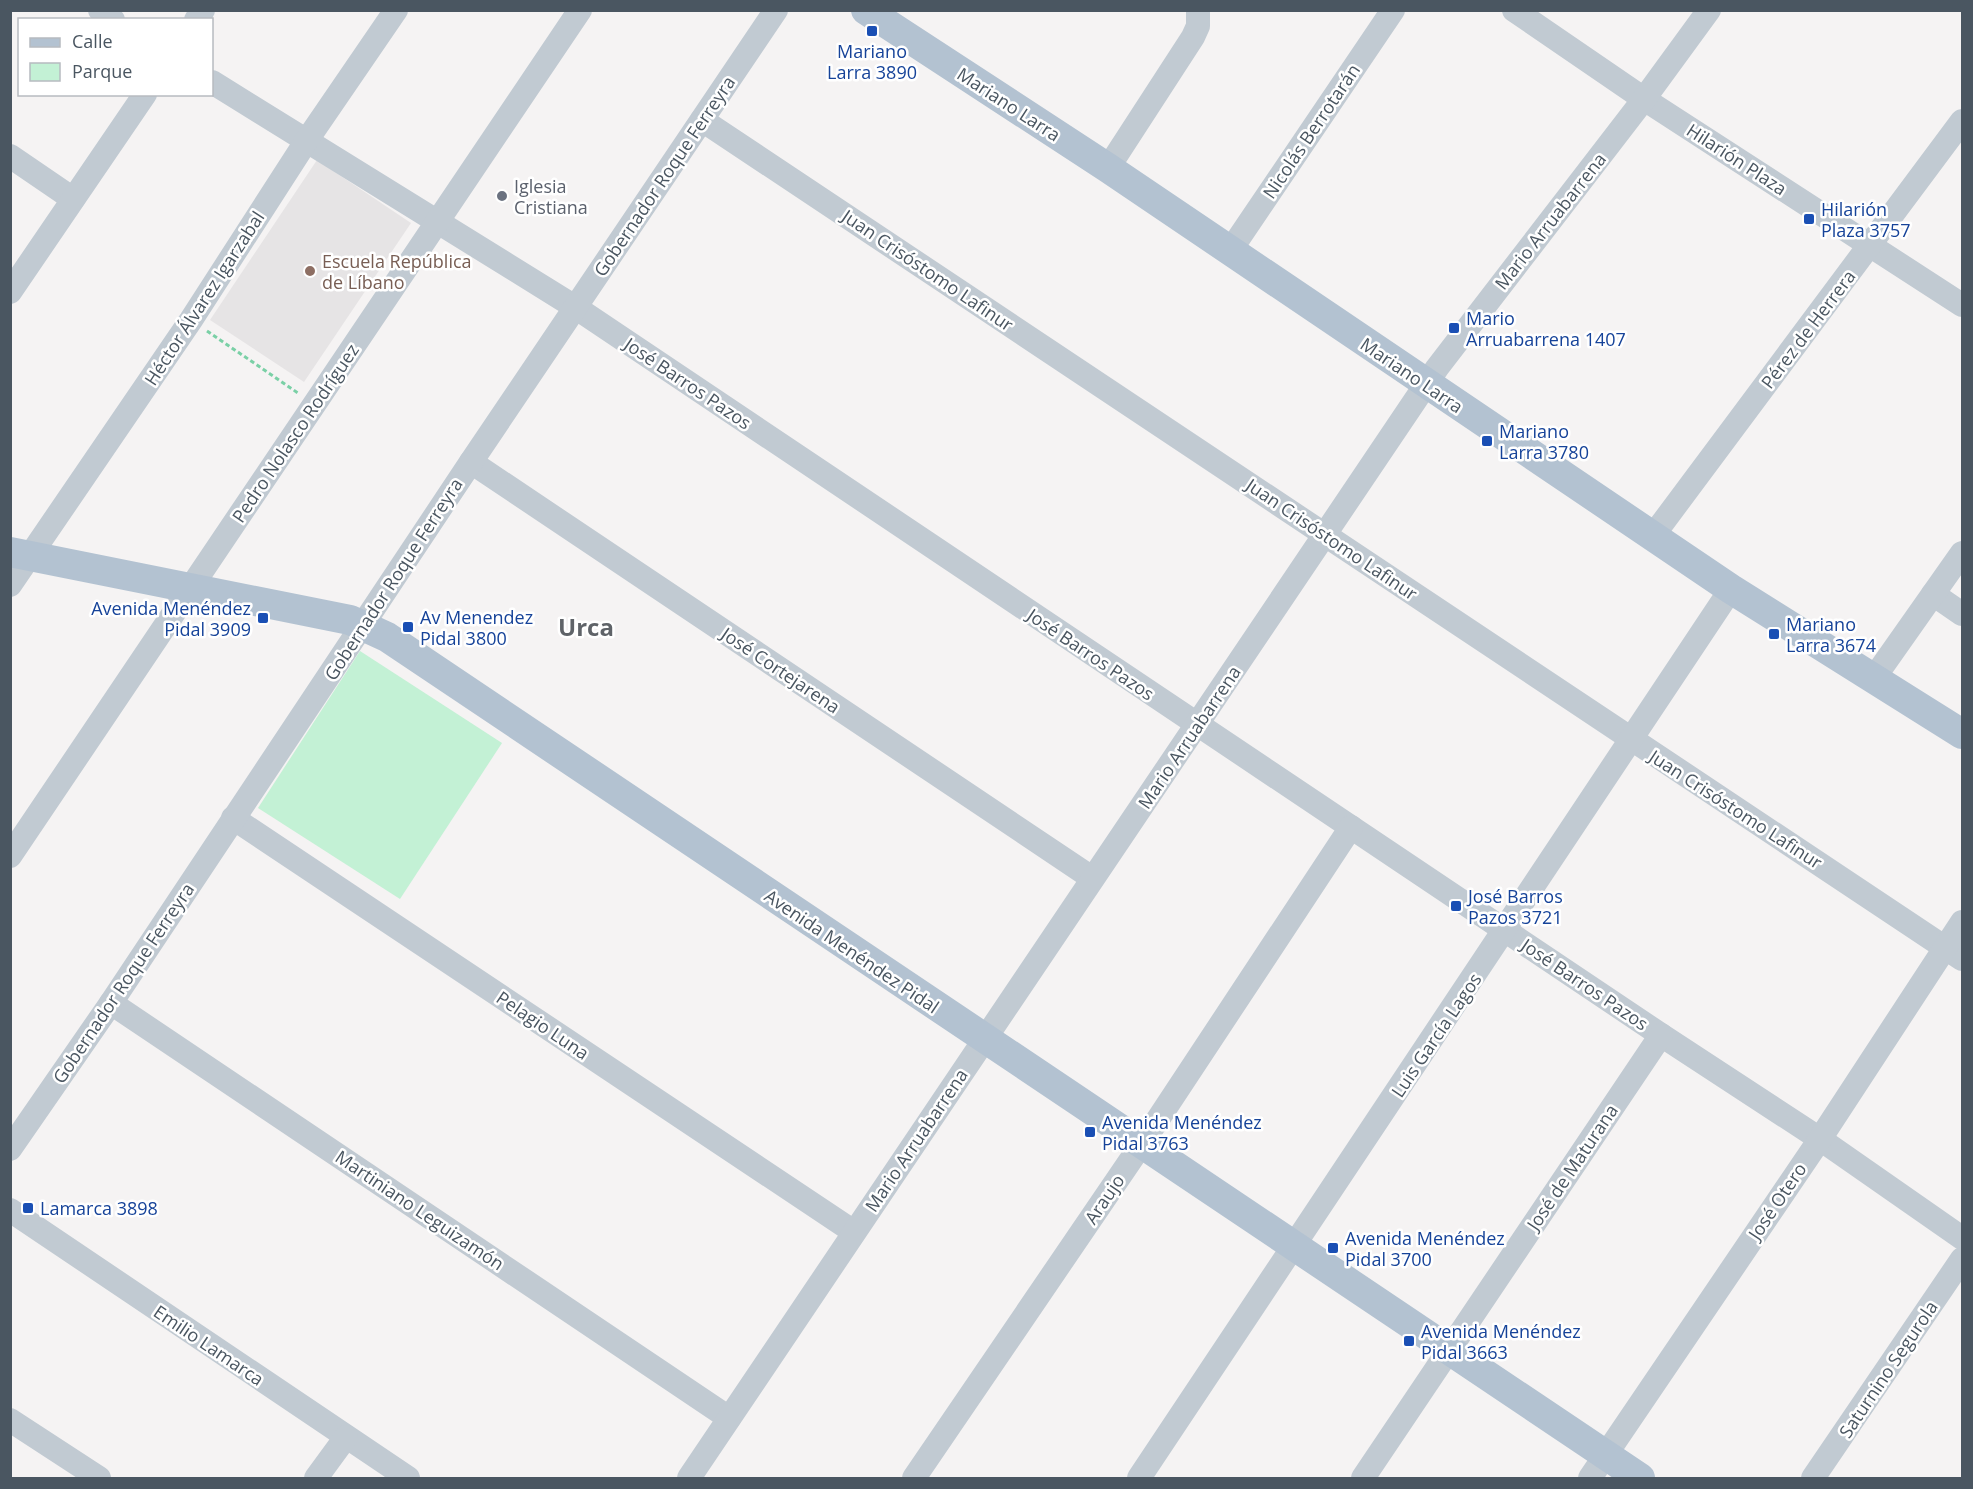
<svg xmlns="http://www.w3.org/2000/svg" width="1973" height="1489" viewBox="0 0 1973 1489" font-family="'Open Sans',sans-serif">
	<style>
		.education { fill: #e6e4e5 }
		.green { fill: #c3f1d5 }
		.lines { fill: none; stroke-linecap: round; stroke-linejoin: round }
		.path { stroke: #7ad0a6; stroke-width: 3; stroke-dasharray: 4.5 3; stroke-linecap: butt }
		.minor { stroke: #c1cad2; stroke-width: 24 }
		.major { stroke: #b3c2d1; stroke-width: 30 }
		.transit-dot { fill: #1a4fb4; stroke: #fff; stroke-width: 2 }
		.worship-dot { fill: #6b7280; stroke: #fff; stroke-width: 2 }
		.education-dot { fill: #8d6e63; stroke: #fff; stroke-width: 2 }
		.labels { text-anchor: middle; dominant-baseline: central; stroke-width: 5; stroke-linejoin: round; paint-order: stroke }
		.transit-label { font-size: 18px; fill: #164399; stroke: #fff; text-anchor: start }
		.street-label { font-size: 18px; fill: #4a5661; stroke: #fff }
		.worship-label { font-size: 18px; fill: #5b616d; stroke: #fff; text-anchor: start }
		.education-label { font-size: 18px; fill: #785e54; stroke: #fff; text-anchor: start }
		.district-label { font-size: 24px; font-weight: bold; fill: #5f6368; stroke: #fff }
	</style>
	<rect width="100%" height="100%" fill="#f5f3f3"/>
	<!-- education -->
	<polygon class="education" points="317,160 411,223 304,382 210,320"/>
	<!-- green -->
	<polygon class="green" points="360,651 502,743 400,899 258,808"/>
	<g class="lines">
		<!-- path -->
		<polyline class="path" points="207,331 298,393"/>
		<!-- minor -->
		<g class="minor">
			<polyline points="100,10 113,20"/>
			<polyline points="1514,10 1644,99 1962,305"/>
			<polyline points="196,20 203,10"/>
			<polyline points="212,82 575,307 1661,1035 1820,1139 1962,1238"/>
			<polyline points="702,120 1962,959"/>
			<polyline points="10,156 73,199"/>
			<polyline points="1108,168 1193,37 1198,26 1198,10"/>
			<polyline points="1230,251 1393,10"/>
			<polyline points="10,292 145,94"/>
			<polyline points="471,462 1092,878"/>
			<polyline points="1652,537 1962,121"/>
			<polyline points="10,585 191,320 307,140 396,10"/>
			<polyline points="1933,594 1962,614"/>
			<polyline points="1874,678 1962,553"/>
			<polyline points="233,818 854,1232"/>
			<polyline points="10,856 580,10"/>
			<polyline points="111,1003 729,1418"/>
			<polyline points="10,1149 111,1003 471,462 776,10"/>
			<polyline points="10,1210 408,1478"/>
			<polyline points="10,1420 99,1478"/>
			<polyline points="316,1478 346,1437"/>
			<polyline points="689,1478 1437,368 1644,99 1709,10"/>
			<polyline points="914,1478 1141,1145 1351,827"/>
			<polyline points="1139,1478 1731,589"/>
			<polyline points="1363,1478 1661,1035"/>
			<polyline points="1590,1478 1820,1139 1962,922"/>
			<polyline points="1813,1478 1962,1259"/>
		</g>
		<!-- major -->
		<g class="major">
			<polyline points="866,10 1108,168 1731,589 1962,734"/>
			<polyline points="10,552 350,620 387,637 1640,1478"/>
		</g>
	</g>
	<!-- markers -->
	<g class="transit-dot">
		<rect x="866" y="25" width="12" height="12" rx="3"/>
		<rect x="1803" y="213" width="12" height="12" rx="3"/>
		<rect x="1448" y="322" width="12" height="12" rx="3"/>
		<rect x="1481" y="435" width="12" height="12" rx="3"/>
		<rect x="257" y="612" width="12" height="12" rx="3"/>
		<rect x="402" y="621" width="12" height="12" rx="3"/>
		<rect x="1768" y="628" width="12" height="12" rx="3"/>
		<rect x="1450" y="900" width="12" height="12" rx="3"/>
		<rect x="1084" y="1126" width="12" height="12" rx="3"/>
		<rect x="22" y="1202" width="12" height="12" rx="3"/>
		<rect x="1327" y="1242" width="12" height="12" rx="3"/>
		<rect x="1403" y="1335" width="12" height="12" rx="3"/>
	</g>
	<circle class="worship-dot" cx="502" cy="196" r="6"/>
	<circle class="education-dot" cx="310" cy="271" r="6"/>
	<g class="labels">
		<!-- transit labels -->
		<g class="transit-label">
			<text x="872" y="51" text-anchor="middle">Mariano<tspan x="872" dy="21">Larra 3890</tspan></text>
			<text x="1821" y="209">Hilarión<tspan x="1821" dy="21">Plaza 3757</tspan></text>
			<text x="1466" y="318">Mario<tspan x="1466" dy="21">Arruabarrena 1407</tspan></text>
			<text x="1499" y="431">Mariano<tspan x="1499" dy="21">Larra 3780</tspan></text>
			<text x="251" y="608" text-anchor="end">Avenida Menéndez<tspan x="251" dy="21">Pidal 3909</tspan></text>
			<text x="420" y="617">Av Menendez<tspan x="420" dy="21">Pidal 3800</tspan></text>
			<text x="1786" y="624">Mariano<tspan x="1786" dy="21">Larra 3674</tspan></text>
			<text x="1468" y="896">José Barros<tspan x="1468" dy="21">Pazos 3721</tspan></text>
			<text x="1102" y="1122">Avenida Menéndez<tspan x="1102" dy="21">Pidal 3763</tspan></text>
			<text x="40" y="1208">Lamarca 3898</text>
			<text x="1345" y="1238">Avenida Menéndez<tspan x="1345" dy="21">Pidal 3700</tspan></text>
			<text x="1421" y="1331">Avenida Menéndez<tspan x="1421" dy="21">Pidal 3663</tspan></text>
		</g>
		<!-- street labels -->
		<g class="street-label">
			<text transform="translate(1009 104) rotate(33)">Mariano Larra</text>
			<text transform="translate(1311 131) rotate(-56)">Nicolás Berrotarán</text>
			<text transform="translate(1737 159) rotate(33)">Hilarión Plaza</text>
			<text transform="translate(664 176) rotate(-56)">Gobernador Roque Ferreyra</text>
			<text transform="translate(1550 221) rotate(-52)">Mario Arruabarrena</text>
			<text transform="translate(928 270) rotate(34)">Juan Crisóstomo Lafinur</text>
			<text transform="translate(204 298) rotate(-57)">Héctor Álvarez Igarzabal</text>
			<text transform="translate(1808 329) rotate(-53)">Pérez de Herrera</text>
			<text transform="translate(1412 375) rotate(34)">Mariano Larra</text>
			<text transform="translate(688 383) rotate(34)">José Barros Pazos</text>
			<text transform="translate(295 433) rotate(-56)">Pedro Nolasco Rodríguez</text>
			<text transform="translate(1332 539) rotate(34)">Juan Crisóstomo Lafinur</text>
			<text transform="translate(393 579) rotate(-57)">Gobernador Roque Ferreyra</text>
			<text transform="translate(1091 654) rotate(34)">José Barros Pazos</text>
			<text transform="translate(781 670) rotate(34)">José Cortejarena</text>
			<text transform="translate(1189 737) rotate(-56)">Mario Arruabarrena</text>
			<text transform="translate(1736 809) rotate(33)">Juan Crisóstomo Lafinur</text>
			<text transform="translate(852 951) rotate(34)">Avenida Menéndez Pidal</text>
			<text transform="translate(123 983) rotate(-56)">Gobernador Roque Ferreyra</text>
			<text transform="translate(1585 984) rotate(34)">José Barros Pazos</text>
			<text transform="translate(543 1025) rotate(34)">Pelagio Luna</text>
			<text transform="translate(1436 1035) rotate(-56)">Luis García Lagos</text>
			<text transform="translate(916 1140) rotate(-56)">Mario Arruabarrena</text>
			<text transform="translate(1572 1167) rotate(-56)">José de Maturana</text>
			<text transform="translate(1104 1199) rotate(-56)">Araujo</text>
			<text transform="translate(1777 1201) rotate(-56)">José Otero</text>
			<text transform="translate(420 1210) rotate(34)">Martiniano Leguizamón</text>
			<text transform="translate(209 1345) rotate(34)">Emilio Lamarca</text>
			<text transform="translate(1888 1369) rotate(-56)">Saturnino Segurola</text>
		</g>
		<!-- worship labels -->
		<g class="worship-label">
			<text x="514" y="186">Iglesia<tspan x="514" dy="21">Cristiana</tspan></text>
		</g>
		<!-- education labels -->
		<g class="education-label">
			<text x="322" y="261">Escuela República<tspan x="322" dy="21">de Líbano</tspan></text>
		</g>
		<!-- district labels -->
		<g class="district-label">
			<text x="586" y="626">Urca</text>
		</g>
	</g>
	<!-- border -->
	<rect width="1973" height="1489" fill="none" stroke="#4a5661" stroke-width="24"/>
	<!-- legend -->
	<rect x="18" y="18" width="195" height="78" fill="#ffffff" stroke="#b7bbc0" stroke-width="1.5"/>
	<rect x="30" y="38" width="30" height="9" fill="#b3c2d1" stroke="#b7bbc0" stroke-width="1.5"/>
	<text x="72" y="48" font-size="18" fill="#4a5661">Calle</text>
	<rect x="30" y="63" width="30" height="18" fill="#c3f1d5" stroke="#b7bbc0" stroke-width="1.5"/>
	<text x="72" y="78" font-size="18" fill="#4a5661">Parque</text>
</svg>
